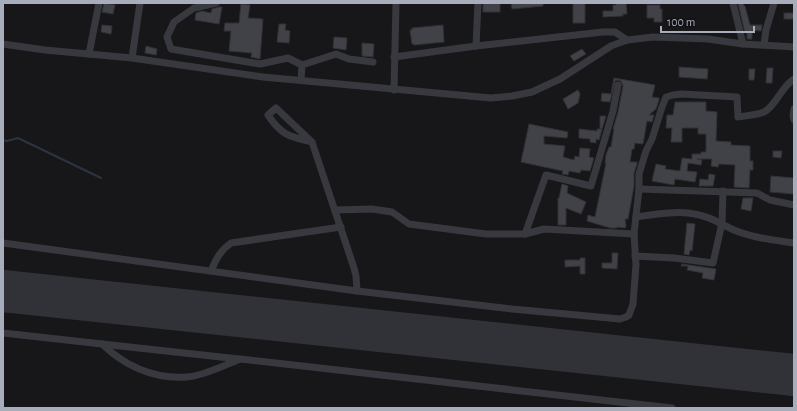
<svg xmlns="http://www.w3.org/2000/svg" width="797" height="411" viewBox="0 0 797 411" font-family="'Alegreya Sans',sans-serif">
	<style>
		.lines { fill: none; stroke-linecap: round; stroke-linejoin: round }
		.stream { stroke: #2c353f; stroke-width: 2 }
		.runway { stroke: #313237; stroke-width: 42 }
		.building { fill: #414247; stroke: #313136 }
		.minor { stroke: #38393f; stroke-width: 7 }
	</style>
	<rect width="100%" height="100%" fill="#17171a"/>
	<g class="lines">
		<!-- stream -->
		<polyline class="stream" points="3,140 7,141 18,138 101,178"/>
		<!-- runway -->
		<polyline class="runway" points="3,291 794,375"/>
	</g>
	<!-- building -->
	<g class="building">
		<polygon points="104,3 115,5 113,14 102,12"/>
		<rect x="483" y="3" width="17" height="9"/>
		<polygon points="511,3 543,3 543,6 512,9"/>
		<rect x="573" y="3" width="12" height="20"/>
		<polygon points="616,3 626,3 627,14 623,14 623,16 603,17 603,11 613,11 613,5 616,5"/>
		<polygon points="738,3 743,3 744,6 745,6 750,25 762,25 761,31 752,30 752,39 747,39 747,33 745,33"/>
		<polygon points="241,4 250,5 248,18 263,19 260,59 251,57 252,53 229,51 231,31 224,31 225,23 239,23"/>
		<polygon points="647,5 660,5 660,9 662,9 662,22 654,22 654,18 647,18"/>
		<polygon points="219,7 222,7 219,24 195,20 196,13 202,11 211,13 212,9"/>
		<rect x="784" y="13" width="10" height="6"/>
		<polygon points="279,24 286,24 285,30 290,31 289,43 277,42"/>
		<polygon points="102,25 112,26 111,34 101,32"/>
		<polygon points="443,25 444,42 414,45 413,44 412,44 410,30 412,30 412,28"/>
		<polygon points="334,37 347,38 346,50 333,48"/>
		<polygon points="362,43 374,44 373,57 362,56"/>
		<polygon points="146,46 157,49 156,55 145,53"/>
		<polygon points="582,49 586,54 574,61 570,56"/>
		<polygon points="679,67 708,69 707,79 679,77"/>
		<polygon points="767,68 773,68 772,83 766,83"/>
		<polygon points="749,69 755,69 754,80 749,80"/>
		<polygon points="614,78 655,85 652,97 659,98 659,100 656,109 649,115 654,115 652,122 647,121 643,144 635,143 634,149 632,149 630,162 637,162 637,164 634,173 634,186 628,219 625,219 626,226 625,228 617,227 617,228 610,228 587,221 588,215 595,217 606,163 605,163 606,155 609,147 611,147 614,129 613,129 618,112 623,86 621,81 617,80 615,81 610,102 601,101 602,93 611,94"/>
		<polygon points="578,90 580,94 578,103 568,109 563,99"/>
		<polygon points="675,102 706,102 706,111 717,112 716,141 731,142 731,145 750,146 750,161 753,161 753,170 750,170 749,188 734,187 735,165 719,164 718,167 711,166 712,159 697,159 702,160 701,165 688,163 687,171 697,172 695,182 675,179 674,185 652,181 656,164 666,166 665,169 680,171 682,158 692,159 692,154 701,154 701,152 706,152 706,134 698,134 698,128 682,128 682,142 671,142 672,128 666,128 667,115 673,115"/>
		<polygon points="600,116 606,116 602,129 600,129"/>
		<polygon points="529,124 568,132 567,138 544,136 544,144 565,146 563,157 574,160 575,156 579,157 580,148 590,149 589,157 594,158 590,171 581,170 580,173 569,171 568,175 562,174 563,171 521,162"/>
		<polygon points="579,129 597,131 597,129 602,129 599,140 596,139 596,143 590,142 590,139 579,138"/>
		<polygon points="773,151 782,151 781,158 773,157"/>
		<polygon points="709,174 715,175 713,186 699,186 700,179 708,180"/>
		<polygon points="771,176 794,178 794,194 770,192"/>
		<polygon points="562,184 568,186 567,193 586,202 581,214 566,208 566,225 558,225 558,198 559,198"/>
		<polygon points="743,198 753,198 751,211 741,209"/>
		<polygon points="687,223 695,224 692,251 690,250 689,255 684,254"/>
		<polygon points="612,253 618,253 617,269 602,268 602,263 612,263"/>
		<polygon points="580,258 585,258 585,274 580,274 580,266 565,267 565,260 580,260"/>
		<polygon points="682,264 716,269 714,280 702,278 703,273 687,270 688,266 681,266"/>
	</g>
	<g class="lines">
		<!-- minor -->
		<g class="minor">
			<polyline points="216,3 194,8 174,22 167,37 171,49 260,64 288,58 302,65 301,80"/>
			<polyline points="733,3 743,44"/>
			<polyline points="3,44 45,50 132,58 263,77 491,98 512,96 532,92 560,79 611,46 627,40 653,37 708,39 743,44 794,47"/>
			<polyline points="764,45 766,30 774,3"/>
			<polyline points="476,46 478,3"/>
			<polyline points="89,54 99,3"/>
			<polyline points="394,57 476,46 603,32 615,32 627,40"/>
			<polyline points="132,58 140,3"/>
			<polyline points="302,65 336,54 349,59 373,62"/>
			<polyline points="394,90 396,3"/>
			<polyline points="794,109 793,116 794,120"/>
			<path d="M312,142C290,137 281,135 268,115L276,108L312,142L354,268L356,276L357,291"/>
			<polyline points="639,189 757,193 770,200 794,205"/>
			<polyline points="335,210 372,209 392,212 409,224 486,234 525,234 544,229 634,234"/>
			<path d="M636,217C653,215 671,211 688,213C708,215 717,222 734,230C753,238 774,240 794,243"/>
			<polyline points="525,234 546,175 591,186 613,111 618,85"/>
			<path d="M3,243L357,291L512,309L620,319L626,317L629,315L633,304L636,265L634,234L639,189V174L646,151L652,139L662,107L666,97L673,95L682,94L737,97L738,117C746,116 757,115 764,112C776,106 781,87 794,79"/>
			<polyline points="635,256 674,258 713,263 722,223 723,191"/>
			<path d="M211,271C216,259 220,251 231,243L341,227"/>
			<path d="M3,333L102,344C125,366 154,379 187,377C203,376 225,365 240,359L672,408"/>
			<polyline points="102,344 239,359"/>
		</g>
	</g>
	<!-- border -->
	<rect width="797" height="411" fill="none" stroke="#a8adbb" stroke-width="8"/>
	<!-- scale -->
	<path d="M661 26v6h93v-6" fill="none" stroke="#a8adbb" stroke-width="2"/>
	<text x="667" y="26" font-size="12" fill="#a8adbb" stroke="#121215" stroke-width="3" paint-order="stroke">100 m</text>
</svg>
